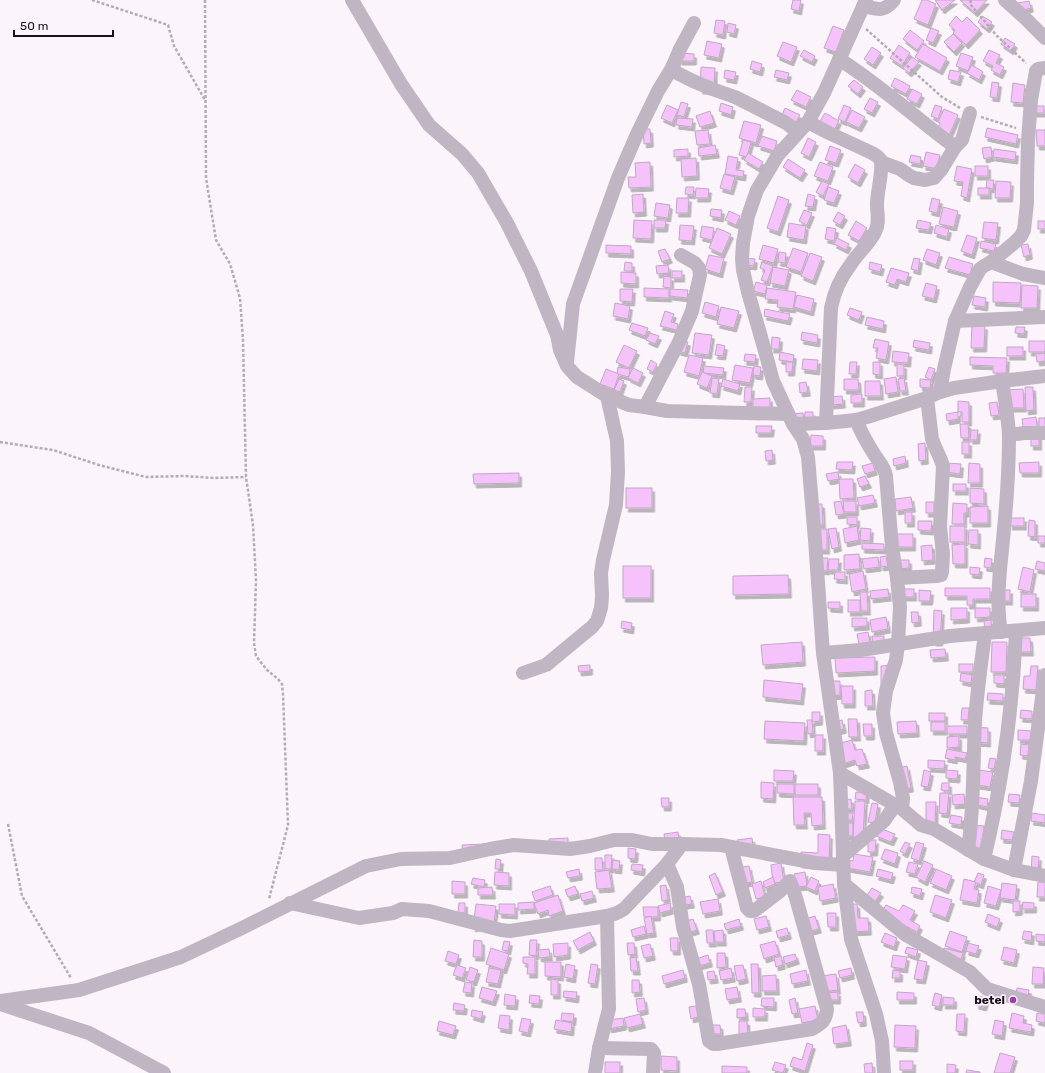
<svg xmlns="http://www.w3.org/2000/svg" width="1045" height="1073" viewBox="0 0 1045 1073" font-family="Rubik,sans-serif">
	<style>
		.building { fill: #f5c2fc; stroke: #c0a7c3; filter: url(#shadow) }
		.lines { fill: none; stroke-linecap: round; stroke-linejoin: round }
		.path { stroke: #b3acb3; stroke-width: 2.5; stroke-dasharray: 3 2; stroke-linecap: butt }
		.minor { stroke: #c0b5c2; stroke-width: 14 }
		.poi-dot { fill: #9b3fa9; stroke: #fbf5fb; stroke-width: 1.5 }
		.labels { text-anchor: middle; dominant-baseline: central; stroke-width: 3.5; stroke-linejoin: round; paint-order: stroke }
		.poi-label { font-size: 12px; font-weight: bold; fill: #1a111b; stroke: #fbf5fb; text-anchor: end }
	</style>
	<defs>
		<filter id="shadow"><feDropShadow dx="2.5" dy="4" stdDeviation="0" flood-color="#0004"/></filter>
	</defs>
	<rect width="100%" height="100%" fill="#fbf5fb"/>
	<!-- building -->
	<g class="building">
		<polygon points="793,0 801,0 799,11 791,9"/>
		<polygon points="922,0 927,0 936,4 928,25 914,19"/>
		<polygon points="935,0 955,0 942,10"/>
		<polygon points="960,0 987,0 975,13"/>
		<polygon points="1029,1 1031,8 1020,11 1018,3"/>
		<polygon points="956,16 962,22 967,17 980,30 966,45 953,33 955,30 949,25"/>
		<polygon points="982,16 992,22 987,29 978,22"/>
		<polygon points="716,20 725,21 723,35 714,33"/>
		<polygon points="728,23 736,25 734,34 727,32"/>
		<polygon points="833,26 844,30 836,52 824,48"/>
		<polygon points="931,28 939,31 933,43 926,40"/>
		<polygon points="910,30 924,41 917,50 903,39"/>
		<polygon points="953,34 962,43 954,52 944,42"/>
		<polygon points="1005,38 1015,44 1011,51 1001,44"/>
		<polygon points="707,41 722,44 719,58 704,55"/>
		<polygon points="783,42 797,47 791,62 777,56"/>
		<polygon points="923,44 947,58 940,71 915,57"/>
		<polygon points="899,45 910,53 902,66 890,58"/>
		<polygon points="872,47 881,53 873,65 864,59"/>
		<polygon points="804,50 815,56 812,62 800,56"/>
		<polygon points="989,50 1000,55 996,63 1004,67 1000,75 991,70 993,66 983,61"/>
		<polygon points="680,53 694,54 694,61 679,61"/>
		<polygon points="961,53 973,57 968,71 956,66"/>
		<polygon points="912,57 919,62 909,73 903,68"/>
		<polygon points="752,61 762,64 760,72 750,69"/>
		<polygon points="972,65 983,72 979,80 967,73"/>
		<polygon points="701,67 715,68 714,90 700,90"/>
		<polygon points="725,70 736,72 734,80 724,78"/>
		<polygon points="776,70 789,73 787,80 774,77"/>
		<polygon points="950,70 961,72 958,82 948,79"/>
		<polygon points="895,78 910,86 906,94 891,86"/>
		<polygon points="854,80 863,87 858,94 848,86"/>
		<polygon points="992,82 999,83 997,98 990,97"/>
		<polygon points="1013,83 1025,85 1023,103 1011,102"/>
		<polygon points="912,89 922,94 917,104 907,99"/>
		<polygon points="797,90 811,97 806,107 791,100"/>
		<polygon points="870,98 878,102 872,113 864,109"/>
		<polygon points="681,102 688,104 684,117 677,115"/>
		<polygon points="721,103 733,107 731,115 719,111"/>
		<polygon points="667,105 678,110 672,123 661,118"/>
		<polygon points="844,105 851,108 845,122 838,119"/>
		<polygon points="935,105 942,107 938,119 931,116"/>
		<rect x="1033" y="106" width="11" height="7"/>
		<polygon points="785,108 800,115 796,122 782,115"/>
		<polygon points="944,109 958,115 948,138 936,132 940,123 938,122"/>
		<polygon points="852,110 865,117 859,128 846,122"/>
		<polygon points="710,111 714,123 700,127 696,116"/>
		<polygon points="825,113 839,121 832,134 817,126"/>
		<polygon points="677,118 693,119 692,127 676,125"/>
		<polygon points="744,121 761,125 756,143 739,138"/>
		<polygon points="987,128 1018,135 1016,144 985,137"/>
		<polygon points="643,129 650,129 651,143 644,144"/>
		<polygon points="708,130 710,144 697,145 695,131"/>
		<polygon points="1036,130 1045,130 1045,146 1037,146"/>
		<polygon points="762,136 777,141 774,151 758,146"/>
		<polygon points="808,138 816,142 809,157 801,153"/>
		<polygon points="743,140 751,142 747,157 739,155"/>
		<polygon points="715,145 717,154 699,156 698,148"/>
		<polygon points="830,146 841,150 836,163 825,160"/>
		<polygon points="991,147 992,157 984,159 982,148"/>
		<polygon points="688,149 688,156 674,157 674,150"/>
		<polygon points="994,149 1016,152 1015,160 993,157"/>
		<polygon points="926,152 940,155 937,169 923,166"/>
		<polygon points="748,153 763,162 759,169 744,160"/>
		<polygon points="911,155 921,157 920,164 909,162"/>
		<polygon points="728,156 738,158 736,170 744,171 743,177 725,174"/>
		<polygon points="696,158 697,176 682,177 681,159"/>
		<polygon points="788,159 805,170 800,178 783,167"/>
		<polygon points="650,162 651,187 629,188 628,177 636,177 635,163"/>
		<polygon points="820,162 833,167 828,181 814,176"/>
		<polygon points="855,164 865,170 858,183 848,177"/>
		<polygon points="957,166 972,169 967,198 961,196 963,182 954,181"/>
		<rect x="975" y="166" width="13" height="10"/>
		<polygon points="724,174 735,177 731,191 720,188"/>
		<polygon points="987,180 994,180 993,189 986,188"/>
		<polygon points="822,181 829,184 823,196 816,192"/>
		<polygon points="996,181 1011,182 1010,198 995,198"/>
		<polygon points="686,187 694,187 693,195 685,194"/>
		<polygon points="828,187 839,191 834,203 824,200"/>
		<polygon points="696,188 709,189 708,198 695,198"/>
		<rect x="978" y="188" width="11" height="7"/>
		<polygon points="643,194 644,212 633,213 632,195"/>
		<polygon points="808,194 815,196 813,207 805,206"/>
		<polygon points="778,196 789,200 778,232 767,228"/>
		<polygon points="677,198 689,198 688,213 676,213"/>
		<polygon points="932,198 940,200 937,213 929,211"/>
		<polygon points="656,203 670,205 668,218 654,216"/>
		<polygon points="943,207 958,211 954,227 939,224"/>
		<polygon points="711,209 722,210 721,218 710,216"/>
		<polygon points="804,210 812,213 807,225 799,221"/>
		<polygon points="729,211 740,216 736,225 725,220"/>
		<polygon points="838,212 845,216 840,225 833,221"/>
		<polygon points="634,220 652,221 651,239 633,238"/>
		<polygon points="654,220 666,220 665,228 654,228"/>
		<polygon points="918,220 931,223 929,230 916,228"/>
		<polygon points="856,221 867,228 859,241 848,235"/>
		<rect x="1038" y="221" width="7" height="8"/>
		<polygon points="984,222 998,223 996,240 982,238"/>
		<polygon points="789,223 806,226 804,240 787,237"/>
		<polygon points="680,225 694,226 692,241 679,240"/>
		<polygon points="936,225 949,229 947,237 934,233"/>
		<polygon points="702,226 714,228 712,240 700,237"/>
		<polygon points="827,227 836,229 834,241 825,239"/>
		<polygon points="717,228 731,234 722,254 709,248"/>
		<polygon points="967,235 977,238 972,255 961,251"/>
		<polygon points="837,238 849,244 846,250 834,244"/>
		<polygon points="981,241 996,244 994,251 980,248"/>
		<polygon points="1028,244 1030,255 1024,257 1021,245"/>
		<polygon points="606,245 631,246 631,254 606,253"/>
		<polygon points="763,245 778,249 774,263 759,259"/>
		<polygon points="793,248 808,253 801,272 786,267"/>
		<polygon points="665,249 670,259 662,262 658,251"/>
		<polygon points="927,249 940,253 936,265 923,260"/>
		<polygon points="779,252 786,253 785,263 778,262"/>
		<polygon points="810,253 822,257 813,281 801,276"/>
		<polygon points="709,255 724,258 720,274 705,269"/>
		<polygon points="949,257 973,264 970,275 945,268"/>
		<polygon points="746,258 755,259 754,266 745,265"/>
		<polygon points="914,258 920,259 918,271 911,269"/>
		<polygon points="625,262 632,263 632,271 624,271"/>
		<polygon points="762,262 773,266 767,282 761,280 765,270 760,268"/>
		<polygon points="870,262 882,265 880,272 869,269"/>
		<polygon points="668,265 669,273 657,274 656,266"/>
		<polygon points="773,267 789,270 785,286 770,283"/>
		<polygon points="891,268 909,273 906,282 897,279 895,285 886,282"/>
		<rect x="672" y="271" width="10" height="7"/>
		<polygon points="621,272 636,273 636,284 621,283"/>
		<polygon points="664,276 671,277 671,288 663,287"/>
		<polygon points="756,282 767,285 765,294 753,291"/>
		<polygon points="993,282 1021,283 1020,303 993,302"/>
		<polygon points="926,283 937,286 934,299 922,296"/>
		<polygon points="1022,285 1038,286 1037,308 1021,308"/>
		<polygon points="644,288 669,289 669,298 644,297"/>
		<polygon points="767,288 796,292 793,309 777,307 778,300 765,299"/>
		<polygon points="620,289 633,289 632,302 620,301"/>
		<polygon points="670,289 688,290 687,298 670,296"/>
		<polygon points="797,295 814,299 811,312 794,307"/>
		<polygon points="974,296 986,298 985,307 972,305"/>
		<polygon points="705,302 719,306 716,317 702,313"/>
		<polygon points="615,303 630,306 628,319 613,316"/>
		<polygon points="721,307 739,311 734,328 717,324"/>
		<polygon points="850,308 862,312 859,320 847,315"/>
		<polygon points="765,309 790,314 788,321 764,316"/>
		<polygon points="665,311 674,314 671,322 678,324 677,330 660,326"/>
		<polygon points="867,317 884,321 883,329 865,325"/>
		<polygon points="632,323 648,328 645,336 629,330"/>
		<polygon points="972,325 985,326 984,348 971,348"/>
		<polygon points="1016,327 1025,327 1024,334 1015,333"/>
		<polygon points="802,332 818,335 817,343 801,340"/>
		<polygon points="650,333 659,336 655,344 646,340"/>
		<polygon points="695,333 712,335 709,355 692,353"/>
		<polygon points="772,337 780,338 779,349 771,349"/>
		<polygon points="875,339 889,342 886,360 876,358 878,348 873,348"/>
		<polygon points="680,340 688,342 685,353 678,351"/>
		<polygon points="914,340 930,343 929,350 913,347"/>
		<rect x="1029" y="341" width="16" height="11"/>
		<polygon points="717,344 725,346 723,356 715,355"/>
		<polygon points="624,345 637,351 629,368 616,362"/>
		<rect x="1007" y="347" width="16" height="9"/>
		<polygon points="893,351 909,353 908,363 892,362"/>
		<polygon points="780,352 794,355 793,362 779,360"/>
		<polygon points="1045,353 1045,361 1037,362 1036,354"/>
		<polygon points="745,354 756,355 755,362 744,361"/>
		<polygon points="689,355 703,358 699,376 684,372"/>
		<polygon points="970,357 1007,358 1006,373 993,373 993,366 970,365"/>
		<polygon points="803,359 818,360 817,371 802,369"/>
		<polygon points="651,360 657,364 653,372 647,369"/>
		<polygon points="786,362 793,362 792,372 786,372"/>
		<polygon points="850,362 857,362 856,374 849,374"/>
		<polygon points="873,362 880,362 880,375 873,374"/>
		<polygon points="897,364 904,365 904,376 897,376"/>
		<polygon points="735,365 753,368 750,383 732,380"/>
		<polygon points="704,366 724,368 723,375 703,373"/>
		<polygon points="754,366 761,367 760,376 753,375"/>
		<polygon points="618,367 630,369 629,377 617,374"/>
		<polygon points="929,367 935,369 931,380 925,377"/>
		<polygon points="633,368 643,373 638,383 628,378"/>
		<polygon points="606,369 619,374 614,389 600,384"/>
		<polygon points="702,372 712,376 707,388 697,384"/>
		<polygon points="896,377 898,392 886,394 884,379"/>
		<polygon points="712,378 719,379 717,394 710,393"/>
		<polygon points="904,378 906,391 900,391 898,379"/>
		<polygon points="619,379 624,381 620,392 614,390"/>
		<polygon points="723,379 740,384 738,391 721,386"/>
		<polygon points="844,379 858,379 859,390 844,390"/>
		<polygon points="920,379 931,380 930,388 920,387"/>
		<polygon points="865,381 880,381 881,396 865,396"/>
		<polygon points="806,382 808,392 800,393 799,383"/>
		<polygon points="745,387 752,387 751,402 744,402"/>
		<polygon points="1025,387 1033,387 1034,410 1026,411"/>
		<polygon points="1023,389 1024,408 1007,408 1006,390"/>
		<polygon points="862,394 862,403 851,403 851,395"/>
		<polygon points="842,396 843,404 831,405 830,397"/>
		<polygon points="770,398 770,413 753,413 753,399"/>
		<polygon points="958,401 969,402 969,422 962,422 962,412 958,412"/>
		<polygon points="997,402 999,415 991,416 989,403"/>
		<polygon points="805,412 813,412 813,423 804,423"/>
		<polygon points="958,412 958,419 947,421 946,414"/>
		<polygon points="803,413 804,423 790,414"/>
		<polygon points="1036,417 1038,432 1024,433 1022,419"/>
		<rect x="1039" y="418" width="6" height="13"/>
		<polygon points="960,424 968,424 969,438 961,438"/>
		<polygon points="756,426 772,426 771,433 756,433"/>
		<polygon points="971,430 978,430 977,440 970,440"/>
		<rect x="1031" y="434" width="8" height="12"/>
		<polygon points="811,435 823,436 823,446 810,446"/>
		<rect x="962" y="442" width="7" height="12"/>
		<polygon points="925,443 926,460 919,461 918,444"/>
		<polygon points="772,450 773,460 766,461 765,451"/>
		<polygon points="905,456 906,463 894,466 893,459"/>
		<polygon points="837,462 853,462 852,470 836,469"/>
		<polygon points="1039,462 1039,473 1020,473 1019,463"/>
		<polygon points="873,463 875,471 865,474 862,466"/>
		<polygon points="947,463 961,464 960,474 945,472"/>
		<polygon points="969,463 980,464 980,483 968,483"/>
		<polygon points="838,472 839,479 828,481 826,474"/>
		<polygon points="519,473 519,483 474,484 473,474"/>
		<polygon points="865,476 869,484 860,487 857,479"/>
		<polygon points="839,479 853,479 854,498 840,499"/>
		<rect x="953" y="484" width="13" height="7"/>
		<rect x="626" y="488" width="26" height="20"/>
		<polygon points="970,488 984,489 984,504 970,503"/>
		<polygon points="873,495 875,503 859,506 857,498"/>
		<polygon points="911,497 913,508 896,511 895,499"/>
		<polygon points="841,501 844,514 836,515 834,502"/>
		<polygon points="843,501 856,501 856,512 844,512"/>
		<rect x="926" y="502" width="8" height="11"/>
		<polygon points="953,503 967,504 967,513 964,513 964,524 952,524"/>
		<polygon points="815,504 822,504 823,525 817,525"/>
		<polygon points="988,506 988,523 970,523 970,507"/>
		<rect x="905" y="512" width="7" height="11"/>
		<polygon points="847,517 857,517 857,525 847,524"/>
		<rect x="1010" y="518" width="14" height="8"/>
		<polygon points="1029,520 1035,521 1035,536 1045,536 1045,543 1038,543 1038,537 1028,536"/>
		<polygon points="918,521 932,521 931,531 918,530"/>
		<polygon points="857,526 859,540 845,543 843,529"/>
		<rect x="950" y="526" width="15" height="16"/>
		<polygon points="836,528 839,547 832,549 828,529"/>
		<polygon points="861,528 871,529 870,541 860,540"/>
		<rect x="817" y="529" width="10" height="21"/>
		<polygon points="969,530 978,530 978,545 968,544"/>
		<polygon points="891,534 913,534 913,547 892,547"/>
		<polygon points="862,543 884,544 884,550 862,549"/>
		<polygon points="965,544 965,564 953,564 952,545"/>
		<polygon points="932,545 933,560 922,561 921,546"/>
		<polygon points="859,554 860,569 844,570 844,555"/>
		<polygon points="886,556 888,566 881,567 880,557"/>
		<polygon points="878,557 879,567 864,569 862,559"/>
		<polygon points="817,558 828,558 827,571 816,570"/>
		<polygon points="985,558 992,559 991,568 984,567"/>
		<polygon points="829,559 839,559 838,570 828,570"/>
		<polygon points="897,560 909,560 909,568 898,569"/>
		<polygon points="1037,561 1045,563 1045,571 1035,569"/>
		<rect x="623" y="566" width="28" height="32"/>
		<polygon points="970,567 980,568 979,575 970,574"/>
		<polygon points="1023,567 1034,570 1030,592 1018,589"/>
		<polygon points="863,571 866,589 852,592 849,574"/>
		<polygon points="835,572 845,572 845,580 834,579"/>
		<polygon points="788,575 789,594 733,595 733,576"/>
		<polygon points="945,588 990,588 990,599 973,599 973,605 967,605 967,596 945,596"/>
		<polygon points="888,589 889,597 871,599 870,591"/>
		<rect x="899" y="589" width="15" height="8"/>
		<polygon points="919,590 931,591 930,601 919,601"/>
		<rect x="997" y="590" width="13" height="11"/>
		<polygon points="860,592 867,592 868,611 861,611"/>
		<rect x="1021" y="594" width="15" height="13"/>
		<rect x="848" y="600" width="12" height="12"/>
		<polygon points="828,602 840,602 840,609 828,608"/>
		<polygon points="951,608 967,608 967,619 951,620"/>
		<polygon points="975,608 990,608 990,617 975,618"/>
		<polygon points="934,610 942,611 940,642 933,642"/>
		<polygon points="911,612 918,612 919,622 912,623"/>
		<polygon points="886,617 888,629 872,632 870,620"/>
		<polygon points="852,618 867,618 867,626 852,627"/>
		<polygon points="991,620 992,631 985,632 984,621"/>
		<polygon points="622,621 632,623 631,630 621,628"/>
		<polygon points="868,632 870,642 859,644 857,634"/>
		<polygon points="872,636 884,636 884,643 873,644"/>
		<polygon points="1016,638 1030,638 1031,652 1016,652"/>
		<polygon points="802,642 803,662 763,665 761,645"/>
		<polygon points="992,642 1007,642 1006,672 991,672"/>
		<polygon points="945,649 946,657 931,658 930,650"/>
		<polygon points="875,657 875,671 836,673 835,658"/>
		<rect x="959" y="664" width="14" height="8"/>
		<polygon points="590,665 590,671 579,672 578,666"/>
		<polygon points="891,665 881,691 881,666"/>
		<polygon points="1031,666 1038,666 1036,690 1023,689 1024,676 1030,676"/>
		<polygon points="961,673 972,675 971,683 960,681"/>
		<polygon points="994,675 1004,675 1004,684 994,683"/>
		<polygon points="764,680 803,684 801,701 763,697"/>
		<polygon points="831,681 840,681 840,695 831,696"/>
		<polygon points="841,686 853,686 853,704 842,704"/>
		<polygon points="872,690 873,706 865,706 865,691"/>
		<polygon points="988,693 1003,694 1003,701 987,700"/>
		<polygon points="962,708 969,708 968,720 961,720"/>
		<polygon points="1021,710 1032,711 1032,719 1020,718"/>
		<polygon points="812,712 820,712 820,721 812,722"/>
		<rect x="929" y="713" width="16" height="8"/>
		<polygon points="848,719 857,719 858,737 849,737"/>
		<polygon points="807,720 812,720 813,733 808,734"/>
		<polygon points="842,720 844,729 837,731 835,722"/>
		<polygon points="765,721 805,723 804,741 764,739"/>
		<polygon points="916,721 917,733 898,734 897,722"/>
		<rect x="931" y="722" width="14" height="9"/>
		<polygon points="863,724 872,724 872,736 864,736"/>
		<rect x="947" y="726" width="20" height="8"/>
		<polygon points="975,727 988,728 988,743 975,742"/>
		<polygon points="1018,730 1032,731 1031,740 1018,740"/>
		<rect x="815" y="735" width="8" height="16"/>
		<polygon points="959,736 959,747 947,748 947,737"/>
		<polygon points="852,740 855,750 862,749 867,764 857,766 855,760 843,764 837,744"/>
		<polygon points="1021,744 1029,745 1028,756 1020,755"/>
		<polygon points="947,749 967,753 965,759 955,757 955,760 945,758"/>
		<polygon points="990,758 996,759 994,769 988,768"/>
		<polygon points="928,760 945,761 944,769 928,768"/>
		<polygon points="907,766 911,788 901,789 898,768"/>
		<polygon points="774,770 794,771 793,781 774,781"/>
		<polygon points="924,770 931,772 928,787 921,786"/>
		<polygon points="946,770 958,771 957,779 946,778"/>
		<polygon points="979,770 993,772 990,787 977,785"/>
		<polygon points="761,782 774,783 773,799 761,798"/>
		<polygon points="942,783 949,783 949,791 941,790"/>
		<polygon points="777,784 794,784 794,794 777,793"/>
		<rect x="795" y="784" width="23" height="11"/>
		<polygon points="856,792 867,793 866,800 855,799"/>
		<polygon points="940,793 949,793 947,814 939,813"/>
		<polygon points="964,794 965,804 953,805 952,795"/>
		<polygon points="1009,794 1020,795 1019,803 1008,802"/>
		<polygon points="793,797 822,797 823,825 812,826 811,813 804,813 805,825 794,825"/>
		<polygon points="975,797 988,799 987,807 974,804"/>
		<polygon points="661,798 669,798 669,807 662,807"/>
		<polygon points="851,799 852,809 844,809 843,800"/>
		<polygon points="855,801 865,801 863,838 853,837"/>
		<polygon points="926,802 936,802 935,824 926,824"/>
		<polygon points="872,803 878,804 875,823 868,822"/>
		<polygon points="843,813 853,813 852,820 843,820"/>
		<polygon points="1032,813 1045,815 1045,823 1031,821"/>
		<polygon points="951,815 962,817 961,825 949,823"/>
		<rect x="844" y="823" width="9" height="13"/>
		<polygon points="971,825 984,826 981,855 972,854"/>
		<polygon points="879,828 895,834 891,842 876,836"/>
		<polygon points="1002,830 1014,832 1012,840 1001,839"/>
		<polygon points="678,832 679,839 665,841 664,834"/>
		<polygon points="818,834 830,835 829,865 800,864 801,852 818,853"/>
		<polygon points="568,838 568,845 550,847 549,839"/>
		<polygon points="752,838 753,846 738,849 737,840"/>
		<polygon points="868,840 876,840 875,852 868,852"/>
		<polygon points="905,842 910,844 905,854 900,851"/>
		<polygon points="916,842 924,844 919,861 911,858"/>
		<polygon points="485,844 463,853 462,845"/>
		<polygon points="628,848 636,849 635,859 628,858"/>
		<polygon points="885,849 898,853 895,864 881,859"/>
		<polygon points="854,854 873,857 870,872 846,868 847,860 853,861"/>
		<polygon points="605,855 612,855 611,869 605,869"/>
		<polygon points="1032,856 1039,857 1038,873 1031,873"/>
		<polygon points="595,858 602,858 603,870 595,870"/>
		<polygon points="496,859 501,860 500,869 495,869"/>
		<polygon points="613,860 620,861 619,870 612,869"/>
		<polygon points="924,861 933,865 925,882 916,877"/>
		<polygon points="909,862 918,864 915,874 906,872"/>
		<polygon points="781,863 784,882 773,883 771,865"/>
		<polygon points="632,864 643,865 642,872 631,870"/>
		<polygon points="749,866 752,882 739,884 737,868"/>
		<polygon points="579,869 580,876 568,878 566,872"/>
		<polygon points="878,869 893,873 891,880 876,876"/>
		<polygon points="936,869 952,876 946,890 930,883"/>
		<polygon points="609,870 612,888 597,889 595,872"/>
		<polygon points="495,872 509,873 509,886 494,885"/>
		<polygon points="805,872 807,886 796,887 794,874"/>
		<polygon points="715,873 723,892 716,895 709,876"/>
		<polygon points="978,873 984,875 981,885 974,882"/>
		<polygon points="773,877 775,884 765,888 763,882"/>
		<polygon points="811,877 819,881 815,891 806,887"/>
		<polygon points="473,878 485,880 484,887 471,884"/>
		<polygon points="964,879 976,882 974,889 979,890 977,903 960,900"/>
		<polygon points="452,881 465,882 465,894 452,894"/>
		<polygon points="761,881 765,897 756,899 752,884"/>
		<polygon points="1038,882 1045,882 1045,897 1037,897"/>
		<polygon points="1002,883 1017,885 1015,900 1000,898"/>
		<polygon points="833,884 836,898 820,901 818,887"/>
		<polygon points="666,885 668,900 662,901 660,886"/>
		<polygon points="550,886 553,895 535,901 532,892"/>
		<polygon points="575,886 578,894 568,897 565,890"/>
		<polygon points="988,886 1001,890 996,906 984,903"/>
		<polygon points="492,887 493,895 478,895 478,888"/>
		<polygon points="912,887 922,889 920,896 911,893"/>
		<polygon points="872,888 881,893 874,903 865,898"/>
		<polygon points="592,891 594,898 582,901 580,894"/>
		<polygon points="558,895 563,911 549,916 548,910 538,914 534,903"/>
		<polygon points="935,895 952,900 946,918 930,912"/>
		<polygon points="690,896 692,904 678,906 676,899"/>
		<polygon points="718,899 720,911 703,914 700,902"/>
		<polygon points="1013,901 1020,901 1020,911 1013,912"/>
		<polygon points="534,902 534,909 518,910 518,903"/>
		<polygon points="1023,902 1034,903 1034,909 1022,909"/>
		<polygon points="459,903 465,903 465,913 458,912"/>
		<polygon points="670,903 671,910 660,913 658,906"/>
		<polygon points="476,904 496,906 494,923 473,928"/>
		<polygon points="499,904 515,904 515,915 499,914"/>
		<polygon points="849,904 857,904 858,918 868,918 869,931 850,932"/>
		<polygon points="886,905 899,911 903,905 915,911 910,920 920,926 917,932 881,913"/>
		<polygon points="643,907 658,907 658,917 644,917"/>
		<polygon points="827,913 836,913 836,927 828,927"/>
		<polygon points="988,914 1000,919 997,927 985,922"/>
		<polygon points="651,916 654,933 647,934 644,918"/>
		<polygon points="766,916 769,927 757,930 754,919"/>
		<polygon points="815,916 819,929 807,932 803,920"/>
		<polygon points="693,919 697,930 684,934 680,923"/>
		<polygon points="739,919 741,926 726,930 724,924"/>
		<polygon points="644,926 646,934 633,937 631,930"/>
		<polygon points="787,928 789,935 778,938 776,931"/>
		<polygon points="706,930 713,930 714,943 707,943"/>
		<polygon points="723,930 724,942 715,942 714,931"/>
		<polygon points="950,931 967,937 962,952 945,946"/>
		<polygon points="1024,931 1032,932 1031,941 1022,939"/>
		<polygon points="590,932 594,941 578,950 573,941"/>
		<polygon points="885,933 897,938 894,947 881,942"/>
		<polygon points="1036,934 1045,935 1045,942 1036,941"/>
		<polygon points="670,938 678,938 678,951 671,951"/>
		<polygon points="474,940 482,941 482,957 473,957"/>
		<polygon points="530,940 537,940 536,956 529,955"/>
		<polygon points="504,941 510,942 508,951 502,950"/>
		<polygon points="775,941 779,954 764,959 760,945"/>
		<polygon points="568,943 568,955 554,957 553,944"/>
		<polygon points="627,943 634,943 635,954 628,955"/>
		<polygon points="968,943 979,946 976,954 966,951"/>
		<polygon points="650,944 653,956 644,958 641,946"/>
		<polygon points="907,947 918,950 916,957 905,953"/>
		<polygon points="1004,947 1017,950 1014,963 1001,960"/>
		<polygon points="491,948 509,954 504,970 486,964"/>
		<polygon points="944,948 963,953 960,963 941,957"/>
		<polygon points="549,949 550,957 539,958 538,950"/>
		<polygon points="448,951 459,955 456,964 445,961"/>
		<polygon points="717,953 725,953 726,967 717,968"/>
		<polygon points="795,954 797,960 785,964 783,957"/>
		<polygon points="708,955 710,963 698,966 696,959"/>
		<polygon points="893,955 907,957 905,969 891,967"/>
		<polygon points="781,956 783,965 776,967 774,958"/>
		<polygon points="523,957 535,957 535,974 527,974 528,964 523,963"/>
		<polygon points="636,957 638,971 631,971 630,958"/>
		<polygon points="918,960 927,962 923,980 914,979"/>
		<polygon points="545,962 561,962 561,977 545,976"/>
		<polygon points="566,964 575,966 573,979 564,977"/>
		<polygon points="591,964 598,965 595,984 588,983"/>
		<polygon points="751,964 758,964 759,993 752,993"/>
		<polygon points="457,965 466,968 462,978 453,975"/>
		<polygon points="743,965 746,979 737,981 734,966"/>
		<polygon points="470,967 478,970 474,982 466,980"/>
		<polygon points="1033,967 1044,968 1043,984 1032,984"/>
		<polygon points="489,968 501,970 498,984 486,982"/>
		<polygon points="731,968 733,978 721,980 719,971"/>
		<polygon points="851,968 852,975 840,978 838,971"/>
		<polygon points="683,970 685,978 664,984 662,976"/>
		<polygon points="806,970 808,981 792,984 790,974"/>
		<polygon points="893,970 900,971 900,978 892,978"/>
		<polygon points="714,971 716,979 708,980 707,972"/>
		<polygon points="836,974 838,990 823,992 821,976"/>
		<polygon points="776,975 777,991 762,991 762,976"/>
		<polygon points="551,979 558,980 558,995 551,995"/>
		<polygon points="632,980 639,980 640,992 632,993"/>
		<polygon points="465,982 472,983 471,993 463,992"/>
		<polygon points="482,987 497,991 493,1002 479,998"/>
		<polygon points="737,987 739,998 727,1000 725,989"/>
		<polygon points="1017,988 1029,990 1028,997 1016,995"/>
		<polygon points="564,991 577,992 576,999 563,997"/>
		<polygon points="838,992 838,1000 825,1000 825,993"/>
		<polygon points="897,992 914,993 914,1000 897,1000"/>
		<polygon points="935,993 942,995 939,1007 932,1005"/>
		<polygon points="505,994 516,996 515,1006 504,1005"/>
		<polygon points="530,995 540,996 539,1004 529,1003"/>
		<polygon points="978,996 987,998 984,1007 976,1005"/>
		<polygon points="943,997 954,998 954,1005 943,1005"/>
		<polygon points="644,998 646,1010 638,1012 636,999"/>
		<polygon points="762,998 774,998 774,1007 761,1006"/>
		<polygon points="795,998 798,1013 792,1014 789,1000"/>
		<polygon points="454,1003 465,1005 464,1011 453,1010"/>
		<polygon points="696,1006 698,1017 691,1019 689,1007"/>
		<polygon points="815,1006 818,1020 802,1023 799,1009"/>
		<polygon points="753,1008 765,1009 765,1017 753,1017"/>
		<polygon points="737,1009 745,1009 746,1017 737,1018"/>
		<polygon points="472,1010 483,1012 481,1019 471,1016"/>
		<polygon points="856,1012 863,1012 864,1022 858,1023"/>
		<polygon points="562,1013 574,1014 573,1022 561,1020"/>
		<polygon points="1012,1013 1024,1016 1023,1023 1032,1025 1031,1032 1009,1028"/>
		<polygon points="1037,1013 1045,1014 1045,1023 1036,1021"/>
		<polygon points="640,1014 643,1024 627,1028 624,1018"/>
		<polygon points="957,1014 965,1014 964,1032 956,1031"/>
		<polygon points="500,1015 510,1016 509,1030 498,1028"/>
		<polygon points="522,1018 531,1020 528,1033 519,1031"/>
		<polygon points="623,1018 624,1026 609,1029 608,1020"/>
		<polygon points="556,1020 572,1023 571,1032 554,1029"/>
		<polygon points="995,1020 1004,1022 1002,1036 992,1034"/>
		<polygon points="439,1021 456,1026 453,1035 437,1031"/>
		<polygon points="739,1021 747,1021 748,1036 739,1036"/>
		<polygon points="707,1025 720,1025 721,1034 707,1034"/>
		<polygon points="846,1025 849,1042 834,1044 832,1028"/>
		<polygon points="895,1025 916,1026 915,1048 894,1047"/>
		<polygon points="807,1043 813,1045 805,1071 790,1066 793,1057 802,1060"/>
		<polygon points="1000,1053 1015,1057 1010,1073 994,1073"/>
		<polygon points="661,1056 677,1057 677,1071 661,1070"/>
		<rect x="900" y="1061" width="13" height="9"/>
		<rect x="605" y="1062" width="15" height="11"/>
		<polygon points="775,1062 786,1065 783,1073 772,1070"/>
		<polygon points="872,1063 873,1073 865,1073 864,1064"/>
		<polygon points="947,1064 956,1065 955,1073 947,1073"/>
		<polygon points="722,1066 747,1067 747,1073 722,1073"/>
		<polygon points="967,1070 980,1072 980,1073 966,1073"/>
	</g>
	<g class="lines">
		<!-- path -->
		<g class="path">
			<polyline points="92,0 168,25 174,46 205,100"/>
			<polyline points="205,0 206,178 216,240 230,264 240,298 243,340 246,477 253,525 256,580 254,643 256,656 267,670 278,679 282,684 283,694 288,825 269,899"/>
			<polyline points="971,0 970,3 971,5 997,36 1026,63"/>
			<polyline points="866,29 942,97 960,108"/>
			<polyline points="981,117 1016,128"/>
			<polyline points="0,442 53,450 99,465 146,477 184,476 214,478 246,477"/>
			<polyline points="8,824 22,896 71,978"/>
		</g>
		<!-- minor -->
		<g class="minor">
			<polyline points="352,0 401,84 429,125 462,154 478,173 507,223 531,271 557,335 560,350 567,366 577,377 607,396 629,405 645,407 667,411 788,414"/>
			<polyline points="866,0 824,93 808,122 778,155 757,190 748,216 743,243 742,259 743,270 748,292 765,351 773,381 793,424 803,439 808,457 815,540 823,653 840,773 844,884 851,939 876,1014 882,1041 884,1073"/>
			<polyline points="1005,0 1024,17 1045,38"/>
			<path d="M863,6C878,9 883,13 894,0"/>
			<path d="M839,59C880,85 916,118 955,147"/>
			<polyline points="672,68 677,73 693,81 712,89 735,97 747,103 786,123 798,132"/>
			<path d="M808,122L829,133L872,153C876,155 879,157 881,161C883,170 877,193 877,204C877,214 880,223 875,232C869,244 858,253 851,264C841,277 834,292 831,308L826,423"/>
			<polyline points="881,162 900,169 910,176 914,178 925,180 934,178 941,170 955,147 962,140 970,113"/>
			<polyline points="991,262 1023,274 1045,278"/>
			<polyline points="955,321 1045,317"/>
			<polyline points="567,362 573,304 618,178 637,134 658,91 672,68 680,49 694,23"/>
			<polyline points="940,392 944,369 955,321 970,287 980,269 984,266 991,262 1014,243 1021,236 1024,230 1027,203 1027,183 1028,140 1031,100 1036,71 1038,69 1045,68"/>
			<polyline points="645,407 679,342 692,311 700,275 699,268 695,263 681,255"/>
			<path d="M856,420C861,432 867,443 874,454C879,462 885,467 886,476L892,547L897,578L900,607L898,644L896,660L886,691L883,713L886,733L900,782L903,798L902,809"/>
			<polyline points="793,424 826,423 856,420 867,417 927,398 940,392 954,388 1002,381 1045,376"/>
			<polyline points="1009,435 1024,433 1045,433"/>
			<path d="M897,578L937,576L941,575L942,572L943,554L940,527L943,466C940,456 935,448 932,439L927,398"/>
			<path d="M1001,632C995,598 1001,564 1004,529C1007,498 1009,467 1009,435C1008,417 1005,399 1002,381"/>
			<polyline points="823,653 861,650 950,636 1045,628"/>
			<polyline points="523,673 546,665 592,627 597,621 601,608 602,596 601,573 603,560 616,505 618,472 617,441 607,396"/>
			<polyline points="840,773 902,809 915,820 921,825 934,829 984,859 1014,870 1045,876"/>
			<path d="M968,850C974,807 973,764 975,722C977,692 981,663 985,634"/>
			<polyline points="843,856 884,821 895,805"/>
			<path d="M984,859C1002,784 1013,708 1016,631"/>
			<path d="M667,864L677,887L683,927L699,984L709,1041L713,1044H717L812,1029C822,1023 826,1021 827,1009L796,898L790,881L779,892L754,911H750L747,908L731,847"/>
			<polyline points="1014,870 1031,781 1045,675"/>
			<polyline points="844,884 906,935 970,972 987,989 1045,1007"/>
			<path d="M290,903L359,918L393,913L402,909L429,911L501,930L510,931L607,916C613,915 618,913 624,909L667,864L682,844L721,845L815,863L843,865"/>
			<polyline points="0,1001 79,990 181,957 240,929 366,866 401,859 450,858 490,849 514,845 570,849 590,846 614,840 632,840 652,844 682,844"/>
			<polyline points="0,1004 89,1033 164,1073"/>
			<polyline points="599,1048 651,1049 654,1053 653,1073"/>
			<polyline points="595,1073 599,1048 609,1009 607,916"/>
		</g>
	</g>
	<!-- markers -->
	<circle class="poi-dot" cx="1013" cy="1000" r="4"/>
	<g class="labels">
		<!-- poi labels -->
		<g class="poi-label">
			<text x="1005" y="1000">betel</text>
		</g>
	</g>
	<!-- scale -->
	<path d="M14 30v6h99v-6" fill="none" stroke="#1a111b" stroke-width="2"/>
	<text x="20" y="30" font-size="12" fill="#1a111b" stroke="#fbf5fb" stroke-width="3" paint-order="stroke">50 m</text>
</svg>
